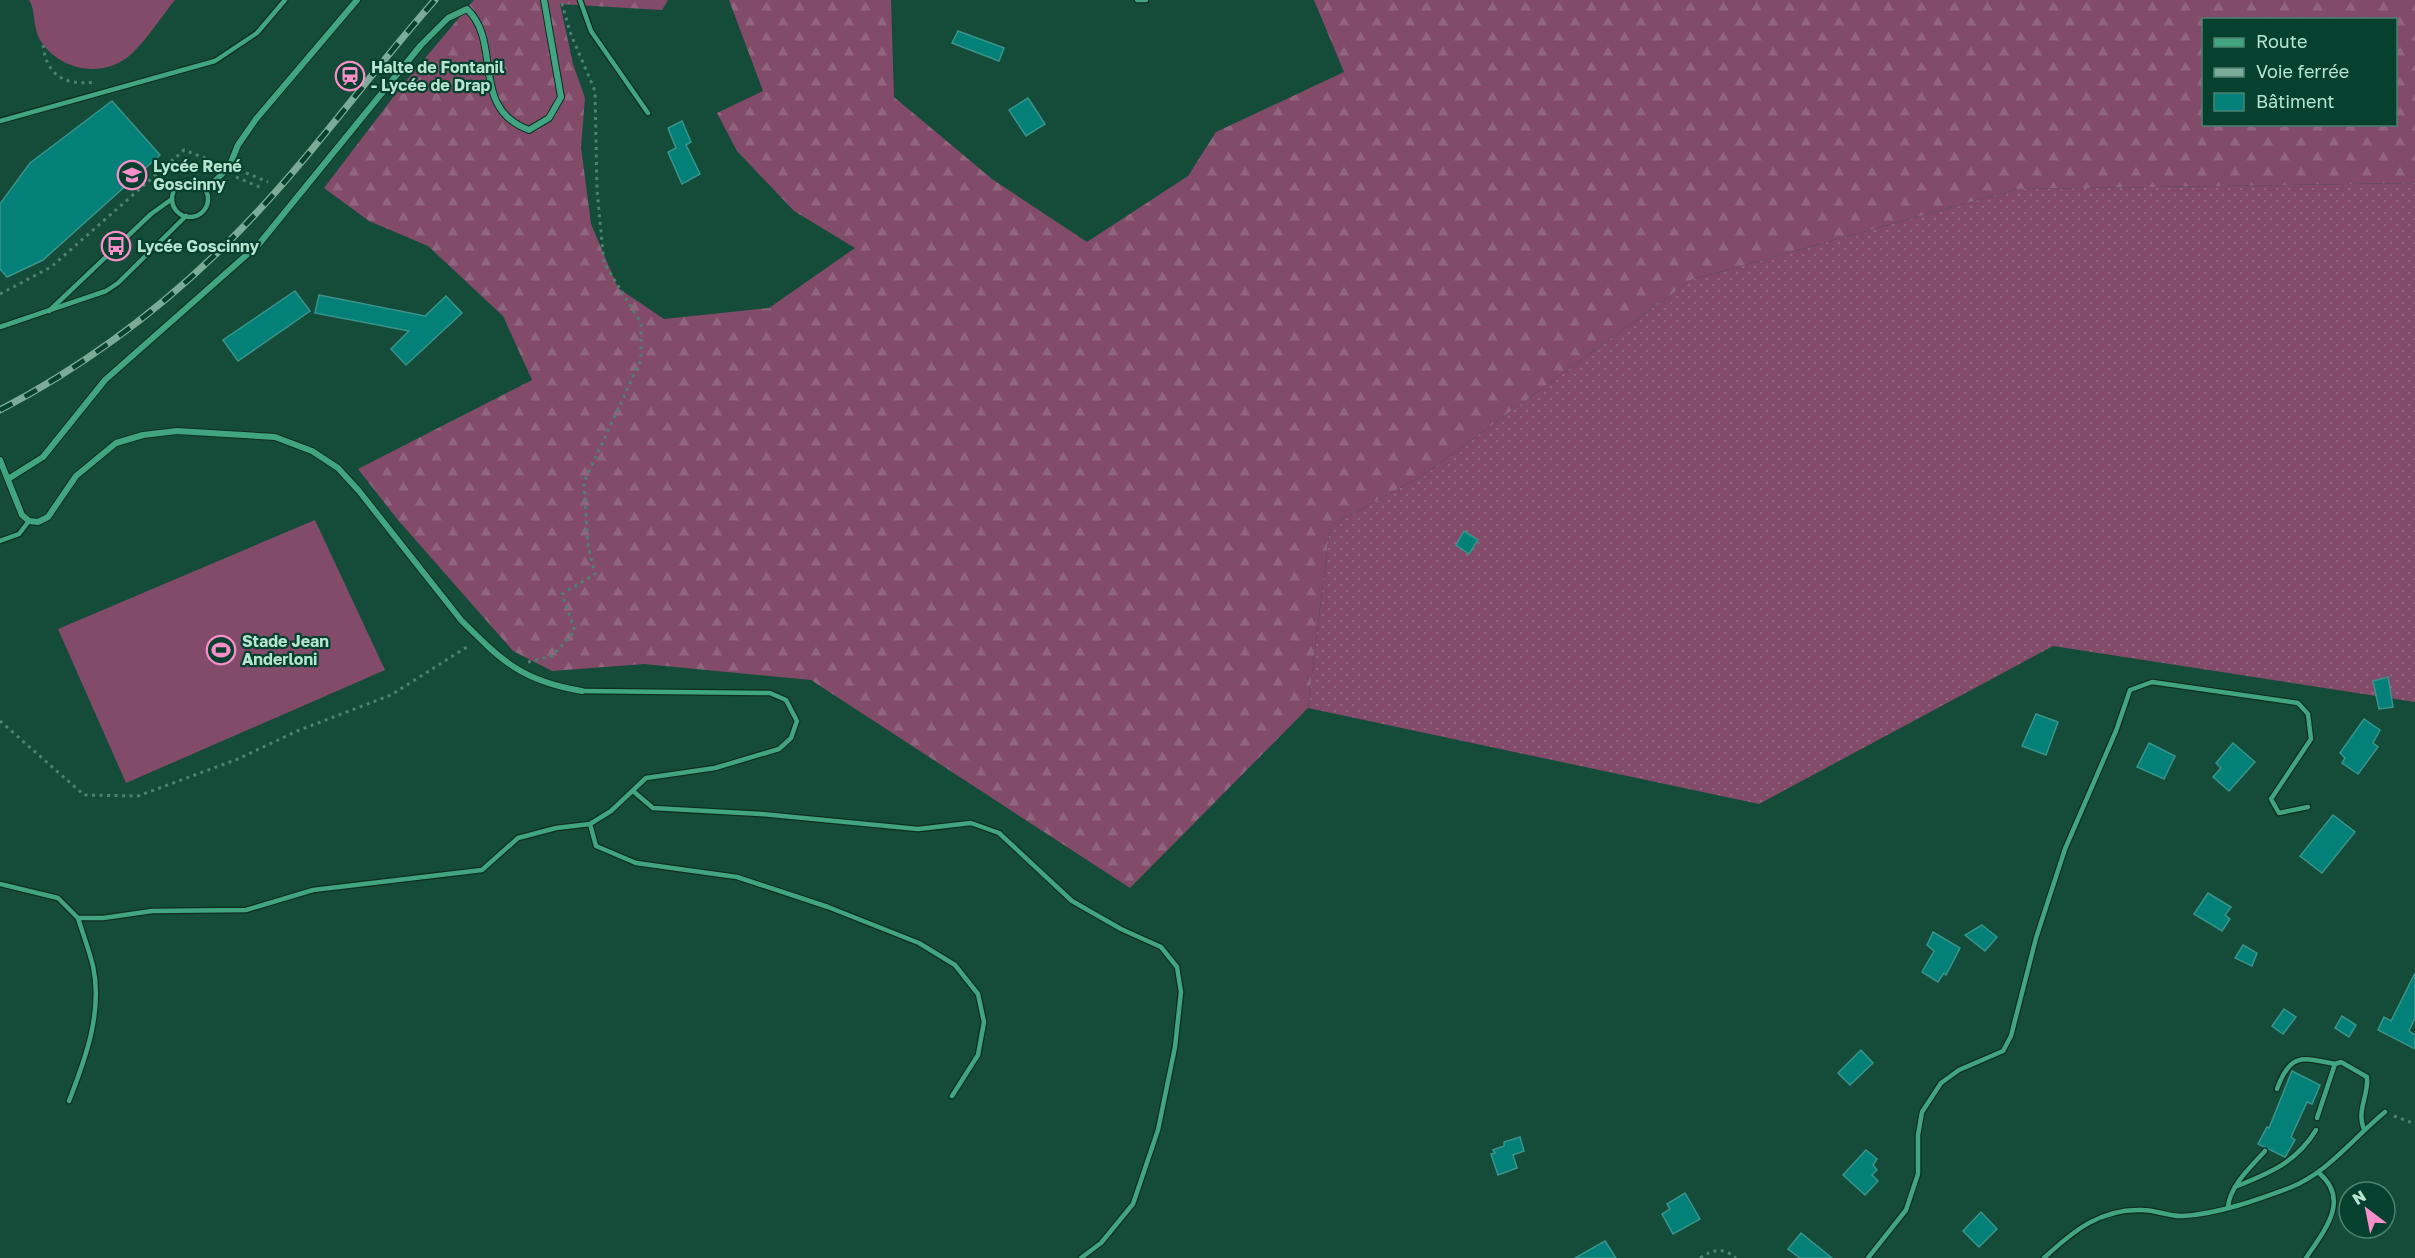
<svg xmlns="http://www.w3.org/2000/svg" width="2415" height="1258" viewBox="0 0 2415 1258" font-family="'Golos Text',sans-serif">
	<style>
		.grass { fill: url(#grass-dots) }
		.forest { fill: url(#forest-firs); fill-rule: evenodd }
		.pitch { fill: #824b6a }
		.building { fill: #038077; stroke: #39948b; stroke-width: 1.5 }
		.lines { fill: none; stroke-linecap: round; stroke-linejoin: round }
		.lane-casing { stroke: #0e2e22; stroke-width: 7 }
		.street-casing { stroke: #0e2e22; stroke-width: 8 }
		.path { stroke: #4e816e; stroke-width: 3; stroke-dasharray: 3 4.5; stroke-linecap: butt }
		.lane { stroke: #41a582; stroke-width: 4.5 }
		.street { stroke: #41a582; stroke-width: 6 }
		.rail-casing { stroke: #7cac99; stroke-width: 7 }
		.rail { stroke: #06412f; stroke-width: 4.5; stroke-dasharray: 14; stroke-linecap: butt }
		.labels { text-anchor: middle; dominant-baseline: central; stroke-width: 4.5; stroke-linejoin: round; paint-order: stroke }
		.poi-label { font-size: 16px; font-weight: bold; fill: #b7e4d0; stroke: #06412f; text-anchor: start }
	</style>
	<defs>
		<pattern id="grass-dots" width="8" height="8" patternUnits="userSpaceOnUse" patternTransform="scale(1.5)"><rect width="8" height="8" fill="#824b6a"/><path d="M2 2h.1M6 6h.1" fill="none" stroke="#91657e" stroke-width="1.8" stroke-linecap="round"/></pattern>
		<pattern id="forest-firs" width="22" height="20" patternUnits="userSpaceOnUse" patternTransform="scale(1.5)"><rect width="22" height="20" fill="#824b6a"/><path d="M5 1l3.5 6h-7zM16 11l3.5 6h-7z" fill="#91657e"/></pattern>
	</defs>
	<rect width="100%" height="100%" fill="#154b39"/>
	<!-- grass -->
	<polygon class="grass" points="2415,183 2415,702 2053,646 1759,804 1308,708 1330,526 1422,476 1691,280 2017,189"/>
	<!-- forest -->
	<path class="forest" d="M474,0H668L662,10L560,4L573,64L585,98L581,147L591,224L618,288L664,319L769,308L855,248L794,211L737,151L717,113L763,91L729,0H891L894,97L992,179L1087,242L1188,176L1216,132L1344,72L1314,0H2415V183L2017,189L1691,280L1422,476L1330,526L1308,708L1130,888L811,680L644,664L552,671L513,651L398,520L358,469L532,380L503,316L428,246L369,221L324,188L401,87ZM2204,20H2396V124H2204Z"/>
	<!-- pitch -->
	<g class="pitch">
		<path d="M29,0H175C161,17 144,44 128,57C101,78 61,70 42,43C32,29 36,10 29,0Z"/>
		<polygon points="315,520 385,670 126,783 58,629"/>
	</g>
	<!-- building -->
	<g class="building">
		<polygon points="958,31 1004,48 999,61 952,43"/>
		<polygon points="1028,98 1045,124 1026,136 1009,110"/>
		<polygon points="112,101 160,155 43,260 7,277 0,269 0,204 30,163"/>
		<polygon points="682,121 691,142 686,145 700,174 682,184 668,152 676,148 668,128"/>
		<polygon points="295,291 310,311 238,361 223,340"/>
		<polygon points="319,295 425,316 446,296 462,313 406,365 391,349 409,331 315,313"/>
		<polygon points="1464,531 1478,540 1469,554 1456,545"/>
		<polygon points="2388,677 2393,707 2379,709 2373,681"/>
		<polygon points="2036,714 2058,722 2046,755 2022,746"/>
		<polygon points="2364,719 2380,730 2373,743 2378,747 2358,774 2342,763 2345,758 2340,753"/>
		<polygon points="2149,743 2175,756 2164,779 2137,767"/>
		<polygon points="2233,743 2255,762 2229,791 2213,777 2221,768 2216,763"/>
		<polygon points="2333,815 2355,832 2322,873 2300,856"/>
		<polygon points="2208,893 2231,907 2225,915 2230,919 2222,931 2194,914"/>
		<polygon points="1982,925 1997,937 1985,951 1965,935"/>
		<polygon points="1933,932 1960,948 1946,975 1944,973 1938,982 1922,972 1934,951 1927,945"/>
		<polygon points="2243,945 2257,953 2252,966 2235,958"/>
		<polygon points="2415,973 2415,1018 2409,1031 2415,1035 2415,1049 2378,1030 2384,1017 2391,1021"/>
		<polygon points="2284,1009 2296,1017 2283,1034 2272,1026"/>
		<polygon points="2342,1016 2356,1025 2349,1037 2335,1028"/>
		<polygon points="1861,1050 1873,1063 1850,1085 1838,1073"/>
		<polygon points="2292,1071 2320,1085 2312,1104 2307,1102 2291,1137 2295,1140 2285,1157 2258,1144 2267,1127 2269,1128"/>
		<polygon points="1520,1137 1524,1151 1513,1155 1517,1168 1498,1175 1491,1154 1495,1153 1493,1150 1504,1146 1504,1142"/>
		<polygon points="1866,1150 1877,1159 1873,1165 1877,1170 1872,1175 1878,1181 1865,1195 1843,1175"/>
		<polygon points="1685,1193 1700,1219 1673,1234 1662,1214 1670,1209 1667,1204"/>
		<polygon points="1981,1212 1997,1229 1979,1247 1963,1231"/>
		<polygon points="1801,1233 1832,1258 1800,1258 1788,1249"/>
		<polygon points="1605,1241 1616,1258 1575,1258"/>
	</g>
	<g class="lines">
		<!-- lane casing -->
		<g class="lane-casing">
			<g id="lane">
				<polyline points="580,0 591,31 648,113"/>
				<polyline points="1137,0 1146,0"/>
				<polyline points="0,121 215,61 257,33 285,0"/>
				<circle cx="190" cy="199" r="18"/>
				<polyline points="49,311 151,214 172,199"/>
				<polyline points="0,327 106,291 118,283 186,216"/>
				<polyline points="0,541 19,534 29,521"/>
				<polyline points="633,791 653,808 761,814 918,829 971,823 999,833 1072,901 1121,929 1161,947 1177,967 1181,992 1175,1047 1158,1130 1133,1204 1101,1243 1081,1258"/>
				<polyline points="590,824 596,846 636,863 737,877 828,907 919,943 955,965 978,994 984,1022 978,1055 952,1096"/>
				<polyline points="0,884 58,898 78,918"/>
				<path d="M2277,1089C2290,1053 2302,1057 2335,1064"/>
				<path d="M69,1101C85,1060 103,1012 93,966C89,950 83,934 78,918H103L152,911L246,910L313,890L482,870L518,838L556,828L590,824L611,811L646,778L715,768L779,749L791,738L797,721L786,700L770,693L582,691"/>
				<path d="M2317,1118L2335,1064L2341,1062L2367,1077C2369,1095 2356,1111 2364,1129"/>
				<path d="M2235,1187C2269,1173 2296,1163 2316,1130"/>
				<path d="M2228,1207C2230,1185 2251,1167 2265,1151"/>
				<polyline points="1868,1258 1906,1210 1918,1174 1918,1135 1922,1112 1941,1083 1959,1070 2003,1051 2011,1036 2036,938 2065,849 2116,731 2130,690 2152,682 2298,703 2308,714 2311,739 2271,799 2279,813 2308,807"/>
				<path d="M2044,1258C2073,1231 2101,1208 2143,1210C2156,1210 2170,1217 2183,1216C2218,1214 2257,1200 2289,1188C2328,1173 2354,1137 2385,1112"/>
				<path d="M2306,1258C2324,1231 2351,1200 2319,1173"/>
			</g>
		</g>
		<!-- street casing -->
		<g class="street-casing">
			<g id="street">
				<polyline points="206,190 229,167 238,145 256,119 357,0"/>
				<path d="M0,460L22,515L29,521L38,522L48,517L76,476L116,443L143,435L177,431L275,437L312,451L338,468L359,491L461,620C503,662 522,681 582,691"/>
				<path d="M8,479L43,457L105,380L259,244L421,45L448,18L467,9C503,43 469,108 529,130L549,118L561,97L544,0"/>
			</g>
		</g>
		<!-- path -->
		<g class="path">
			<path d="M43,45C46,74 64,86 93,82"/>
			<polyline points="239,170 268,182"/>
			<polyline points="236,177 262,188"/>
			<polyline points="0,294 51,267 184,150 218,163"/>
			<polyline points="528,662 552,656 575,631 562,594 595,574 588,546 584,482 641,360 641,323 604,263 597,190 595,91 570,32 561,0"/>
			<polyline points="0,721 84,795 138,796 238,759 297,731 391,695 470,645"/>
			<polyline points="2394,1116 2415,1124"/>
			<path d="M1700,1258C1715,1249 1722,1247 1736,1258"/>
		</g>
		<!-- lane -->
		<use href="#lane" class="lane"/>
		<!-- street -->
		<use href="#street" class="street"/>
		<!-- rail casing -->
		<g class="rail-casing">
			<path id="rail" d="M0,410C92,362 173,300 245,225C313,155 370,73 435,0"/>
		</g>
		<!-- rail -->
		<use href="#rail" class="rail"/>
	</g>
	<!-- icons -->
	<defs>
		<g id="station-ring" transform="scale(1.5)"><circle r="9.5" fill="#06412f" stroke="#f98fca" stroke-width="1.5"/><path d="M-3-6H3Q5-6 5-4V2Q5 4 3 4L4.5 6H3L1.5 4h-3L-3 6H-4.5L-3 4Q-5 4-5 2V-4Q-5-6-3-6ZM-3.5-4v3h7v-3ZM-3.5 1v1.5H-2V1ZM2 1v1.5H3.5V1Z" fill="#f98fca"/></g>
		<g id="school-ring" transform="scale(1.5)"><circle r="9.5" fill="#06412f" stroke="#f98fca" stroke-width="1.5"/><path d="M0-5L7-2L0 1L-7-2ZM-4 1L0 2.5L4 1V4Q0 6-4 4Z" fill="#f98fca"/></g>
		<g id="bus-ring" transform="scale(1.5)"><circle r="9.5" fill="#06412f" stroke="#f98fca" stroke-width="1.5"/><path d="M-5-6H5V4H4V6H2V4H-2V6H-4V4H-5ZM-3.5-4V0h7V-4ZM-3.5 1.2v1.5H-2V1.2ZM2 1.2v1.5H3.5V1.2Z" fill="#f98fca"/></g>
		<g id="stadium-ring" transform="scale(1.5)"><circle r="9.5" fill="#06412f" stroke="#f98fca" stroke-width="1.5"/><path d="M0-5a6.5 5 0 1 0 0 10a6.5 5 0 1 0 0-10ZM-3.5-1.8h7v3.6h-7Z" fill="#f98fca"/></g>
	</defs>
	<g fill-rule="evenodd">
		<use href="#station-ring" x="350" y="76"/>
		<use href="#school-ring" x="132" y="175"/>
		<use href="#bus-ring" x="116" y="246"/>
		<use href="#stadium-ring" x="221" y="650"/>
	</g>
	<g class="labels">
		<!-- poi labels -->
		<g class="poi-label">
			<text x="371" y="67">Halte de Fontanil<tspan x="371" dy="18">- Lycée de Drap</tspan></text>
			<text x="153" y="166">Lycée René<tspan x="153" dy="18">Goscinny</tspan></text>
			<text x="137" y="246">Lycée Goscinny</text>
			<text x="242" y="641">Stade Jean<tspan x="242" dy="18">Anderloni</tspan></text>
		</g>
	</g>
	<!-- legend -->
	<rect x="2202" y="18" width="195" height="108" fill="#06412f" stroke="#4d826f" stroke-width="1.5"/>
	<rect x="2214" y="38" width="30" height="9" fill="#41a582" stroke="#4d826f" stroke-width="1.5"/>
	<text x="2256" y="48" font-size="18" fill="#b7e4d0">Route</text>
	<rect x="2214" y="68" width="30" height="9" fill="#7cac99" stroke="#4d826f" stroke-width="1.5"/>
	<text x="2256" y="78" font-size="18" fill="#b7e4d0">Voie ferrée</text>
	<rect x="2214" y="93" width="30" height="18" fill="#038077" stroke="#4d826f" stroke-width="1.5"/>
	<text x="2256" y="108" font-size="18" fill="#b7e4d0">Bâtiment</text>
	<!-- north arrow -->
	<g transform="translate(2367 1210) rotate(328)"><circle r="28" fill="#06412f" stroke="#4d826f" stroke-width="1.5"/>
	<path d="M0-4.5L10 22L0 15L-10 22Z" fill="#f98fca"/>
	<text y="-9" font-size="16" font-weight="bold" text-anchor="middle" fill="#b7e4d0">N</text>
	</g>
</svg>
